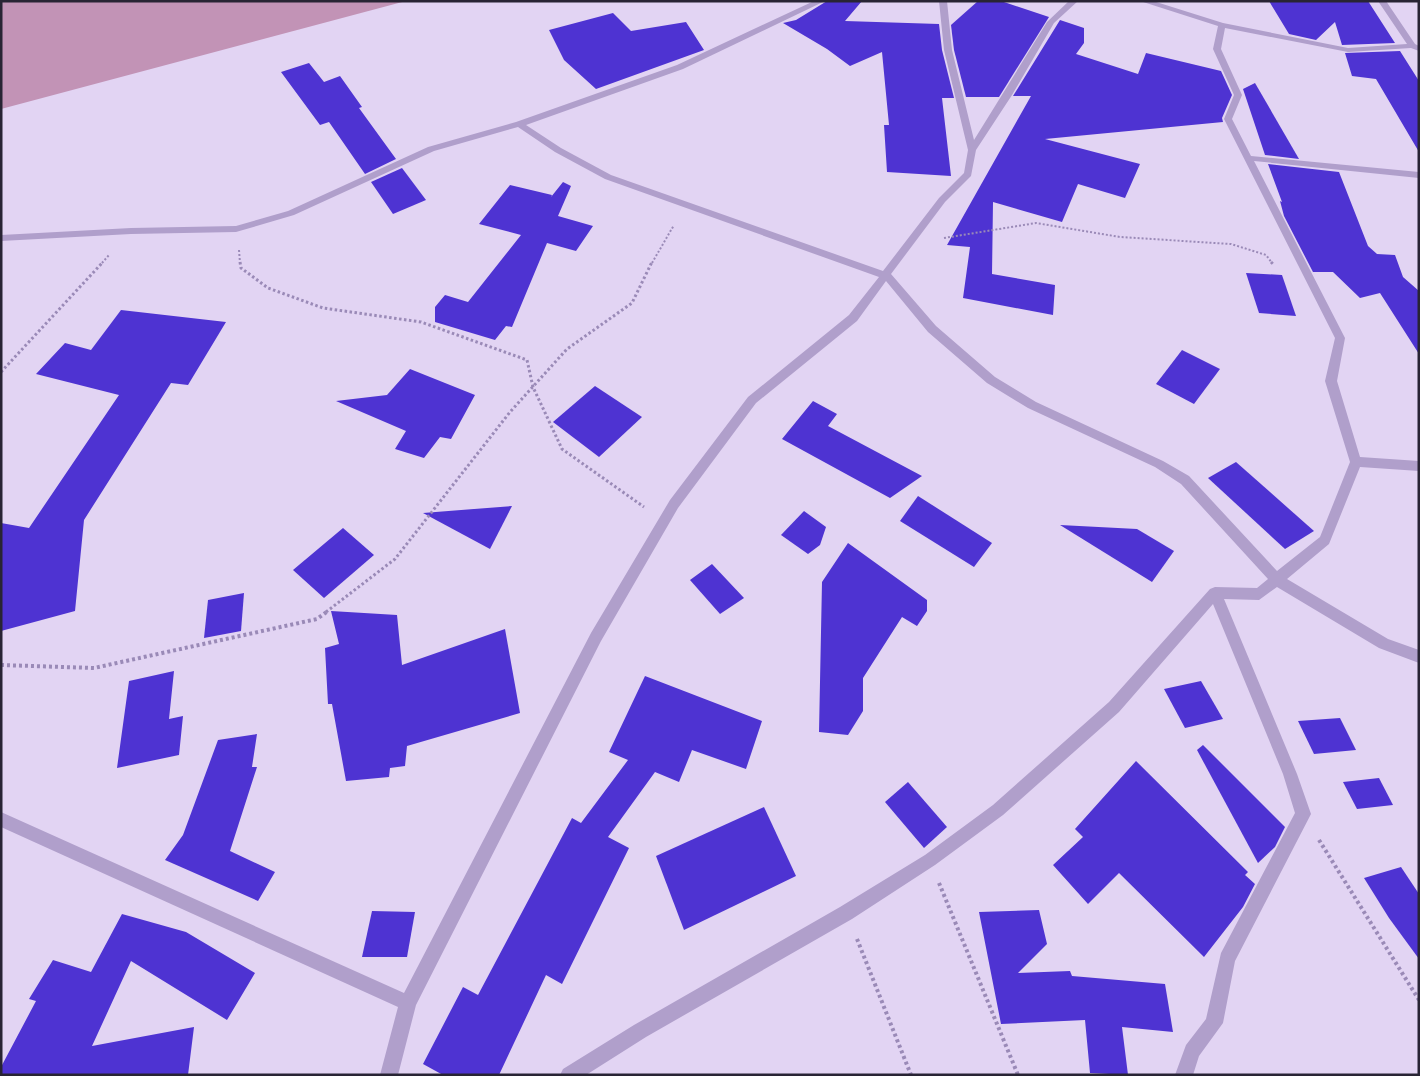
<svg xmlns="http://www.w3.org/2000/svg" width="1420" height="1076" viewBox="0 0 1420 1076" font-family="Ubuntu,sans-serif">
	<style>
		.green { fill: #c293b6 }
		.building { fill: #4e33d2 }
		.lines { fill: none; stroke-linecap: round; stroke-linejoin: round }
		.path-far2 { stroke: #9a8ab7; stroke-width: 2; stroke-dasharray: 2 2; stroke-linecap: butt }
		.path-far1 { stroke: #9a8ab7; stroke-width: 3; stroke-dasharray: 2.5 2.5; stroke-linecap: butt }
		.path { stroke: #9a8ab7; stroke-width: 4; stroke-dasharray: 3 3; stroke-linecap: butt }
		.minor { fill: #b09fcb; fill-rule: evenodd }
	</style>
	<rect width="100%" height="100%" fill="#e2d4f3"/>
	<!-- green -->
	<polygon class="green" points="1,1 406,1 1,109"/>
	<!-- building -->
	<g class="building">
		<polygon points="827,1 862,1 845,21 939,24 942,50 954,98 942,98 951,176 887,172 884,125 889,125 882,52 850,66 827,49 783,23 796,20"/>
		<polygon points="978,1 1001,1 1049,17 999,97 966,97 954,50 951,25"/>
		<polygon points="1269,1 1368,1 1395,43 1342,45 1335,22 1316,40 1289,34"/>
		<polygon points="613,13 631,31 686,22 704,50 596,89 564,60 549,30"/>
		<polygon points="1060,20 1084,28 1084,43 1076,54 1138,74 1146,53 1221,71 1232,95 1222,118 1223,122 1045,139 1140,164 1125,198 1078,184 1062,222 993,202 992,274 1055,285 1053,315 963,298 970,247 947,245 1031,96 1013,96"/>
		<polygon points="1400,51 1419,81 1419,152 1376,79 1352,76 1345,53"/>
		<polygon points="309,63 324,82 340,76 362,107 359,108 396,159 365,174 329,122 320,125 281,72"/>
		<polygon points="1255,83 1299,159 1265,155 1243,89"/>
		<polygon points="1268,164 1339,172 1368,246 1377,254 1395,255 1403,277 1419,291 1419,354 1380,293 1360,298 1333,272 1313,272 1284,216 1280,201 1282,202"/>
		<polygon points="402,168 426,200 393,214 371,182"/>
		<polygon points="563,182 571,186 558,216 593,226 576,251 547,243 512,327 506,326 495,340 435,322 435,307 445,295 468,302 521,235 479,224 510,185 552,195 551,197"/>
		<polygon points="1246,273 1282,275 1296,316 1259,313"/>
		<polygon points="121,310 226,322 188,385 171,383 84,520 75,611 1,631 1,523 29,528 119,395 36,374 65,343 91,350"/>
		<polygon points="1182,350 1220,369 1194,404 1156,384"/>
		<polygon points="410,369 475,395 451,439 440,437 424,458 395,449 406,431 336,401 387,395"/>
		<polygon points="595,386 642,417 599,457 553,422"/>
		<polygon points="813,401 837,414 828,426 922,476 890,498 782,439"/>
		<polygon points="1236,462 1314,531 1285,549 1208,478"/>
		<polygon points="918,496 992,543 974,567 900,521"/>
		<polygon points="512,506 490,549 423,513"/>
		<polygon points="804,511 826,527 820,545 808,554 781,535"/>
		<polygon points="1060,525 1137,529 1174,551 1152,582"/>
		<polygon points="343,528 374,555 324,598 293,570"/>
		<polygon points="848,543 927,600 927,611 917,626 902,617 863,678 863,711 848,735 819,732 822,582"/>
		<polygon points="712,564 744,598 720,614 690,580"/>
		<polygon points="244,593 241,631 204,638 208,600"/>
		<polygon points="331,611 397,615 402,665 505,629 520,713 407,746 405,766 390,768 389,777 346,781 332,704 328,704 325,648 339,644"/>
		<polygon points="174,671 169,719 183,716 179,755 117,768 129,681"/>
		<polygon points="645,676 762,721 746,769 692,750 679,782 655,772 608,837 629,848 562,984 546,975 499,1075 443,1075 423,1064 463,987 478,995 572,818 581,823 628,760 609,752"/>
		<polygon points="1201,681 1223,719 1185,728 1164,689"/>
		<polygon points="1340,718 1356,750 1314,754 1298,721"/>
		<polygon points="257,734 252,767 257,767 230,851 275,872 258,901 165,860 183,835 218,740"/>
		<polygon points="1203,745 1285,827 1275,847 1258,863 1197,750"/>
		<polygon points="1136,761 1248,872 1245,875 1255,884 1243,907 1204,957 1119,873 1088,904 1053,865 1083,837 1075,829"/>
		<polygon points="1379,778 1393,805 1357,809 1343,782"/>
		<polygon points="908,782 947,827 924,848 885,802"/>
		<polygon points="764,807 796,876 684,930 656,856"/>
		<polygon points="1401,867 1419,894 1419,959 1389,918 1364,878"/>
		<polygon points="1039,910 1047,944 1018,973 1070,971 1072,976 1165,984 1173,1032 1122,1027 1128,1075 1090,1073 1085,1020 1001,1024 979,912"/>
		<polygon points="372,911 415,912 407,957 362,957"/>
		<polygon points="122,914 186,932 255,973 227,1020 131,961 92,1046 194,1027 188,1075 1,1075 1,1067 36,1001 29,999 53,960 91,972"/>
	</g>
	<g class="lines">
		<!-- path-far2 -->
		<g class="path-far2">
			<polyline points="944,238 1036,223 1120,237 1231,244 1266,255 1272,263"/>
			<polyline points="239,250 240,263"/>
			<polyline points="102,263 109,255"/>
			<polyline points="652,263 674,225"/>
		</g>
		<!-- path-far1 -->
		<g class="path-far1">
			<polyline points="240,262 241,268 268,288 323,308 421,322 527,360 533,387 562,449 644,507"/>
			<polyline points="1271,262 1274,265"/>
			<polyline points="1,372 103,262"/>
			<polyline points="326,612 395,559 510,412 567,349 632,303 652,262"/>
		</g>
		<!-- path -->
		<g class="path">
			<polyline points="1,665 94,668 317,619 328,611"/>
			<polyline points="1319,840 1419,1000"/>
			<polyline points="939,883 1018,1075"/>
			<polyline points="857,939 911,1075"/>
		</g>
		<!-- minor -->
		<polygon class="minor" points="814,1 825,1 683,69 526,125 561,148 611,175 883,271 939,198 964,173 968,150 944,50 939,1 947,1 952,50 974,140 1047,22 1069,1 1078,1 1054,23 1012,95 976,150 971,176 945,202 891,274 936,326 995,377 1036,402 1163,461 1189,476 1277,571 1320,537 1350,462 1325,381 1335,338 1224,119 1234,95 1213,49 1218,26 1140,1 1153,1 1223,23 1348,48 1407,44 1378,1 1386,1 1415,44 1419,46 1419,51 1411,48 1348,52 1225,28 1221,49 1242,95 1232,119 1251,156 1419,172 1419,178 1254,161 1345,338 1337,381 1360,457 1419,461 1419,471 1360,467 1329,544 1287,579 1388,639 1419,650 1419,663 1379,648 1277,587 1259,600 1224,599 1297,774 1311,814 1235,961 1223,1023 1199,1056 1193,1075 1175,1075 1186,1045 1206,1019 1221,953 1295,813 1283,774 1213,604 1119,712 1003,815 935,865 852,919 646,1037 586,1075 560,1075 563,1069 634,1025 840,907 925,855 993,805 1109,702 1210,589 1215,587 1257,588 1268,579 1181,484 1155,467 1028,408 987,383 928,332 886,281 857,321 756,403 678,508 601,641 416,1005 398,1075 380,1075 398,1007 1,827 1,812 404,993 591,633 670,500 748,397 849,315 879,277 605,179 555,152 518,127 434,151 294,215 236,232 131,234 1,241 1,235 131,228 236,226 288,211 428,147 516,122 677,65"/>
	</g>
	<!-- border -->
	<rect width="1420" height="1076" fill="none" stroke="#282434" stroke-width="5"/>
</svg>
